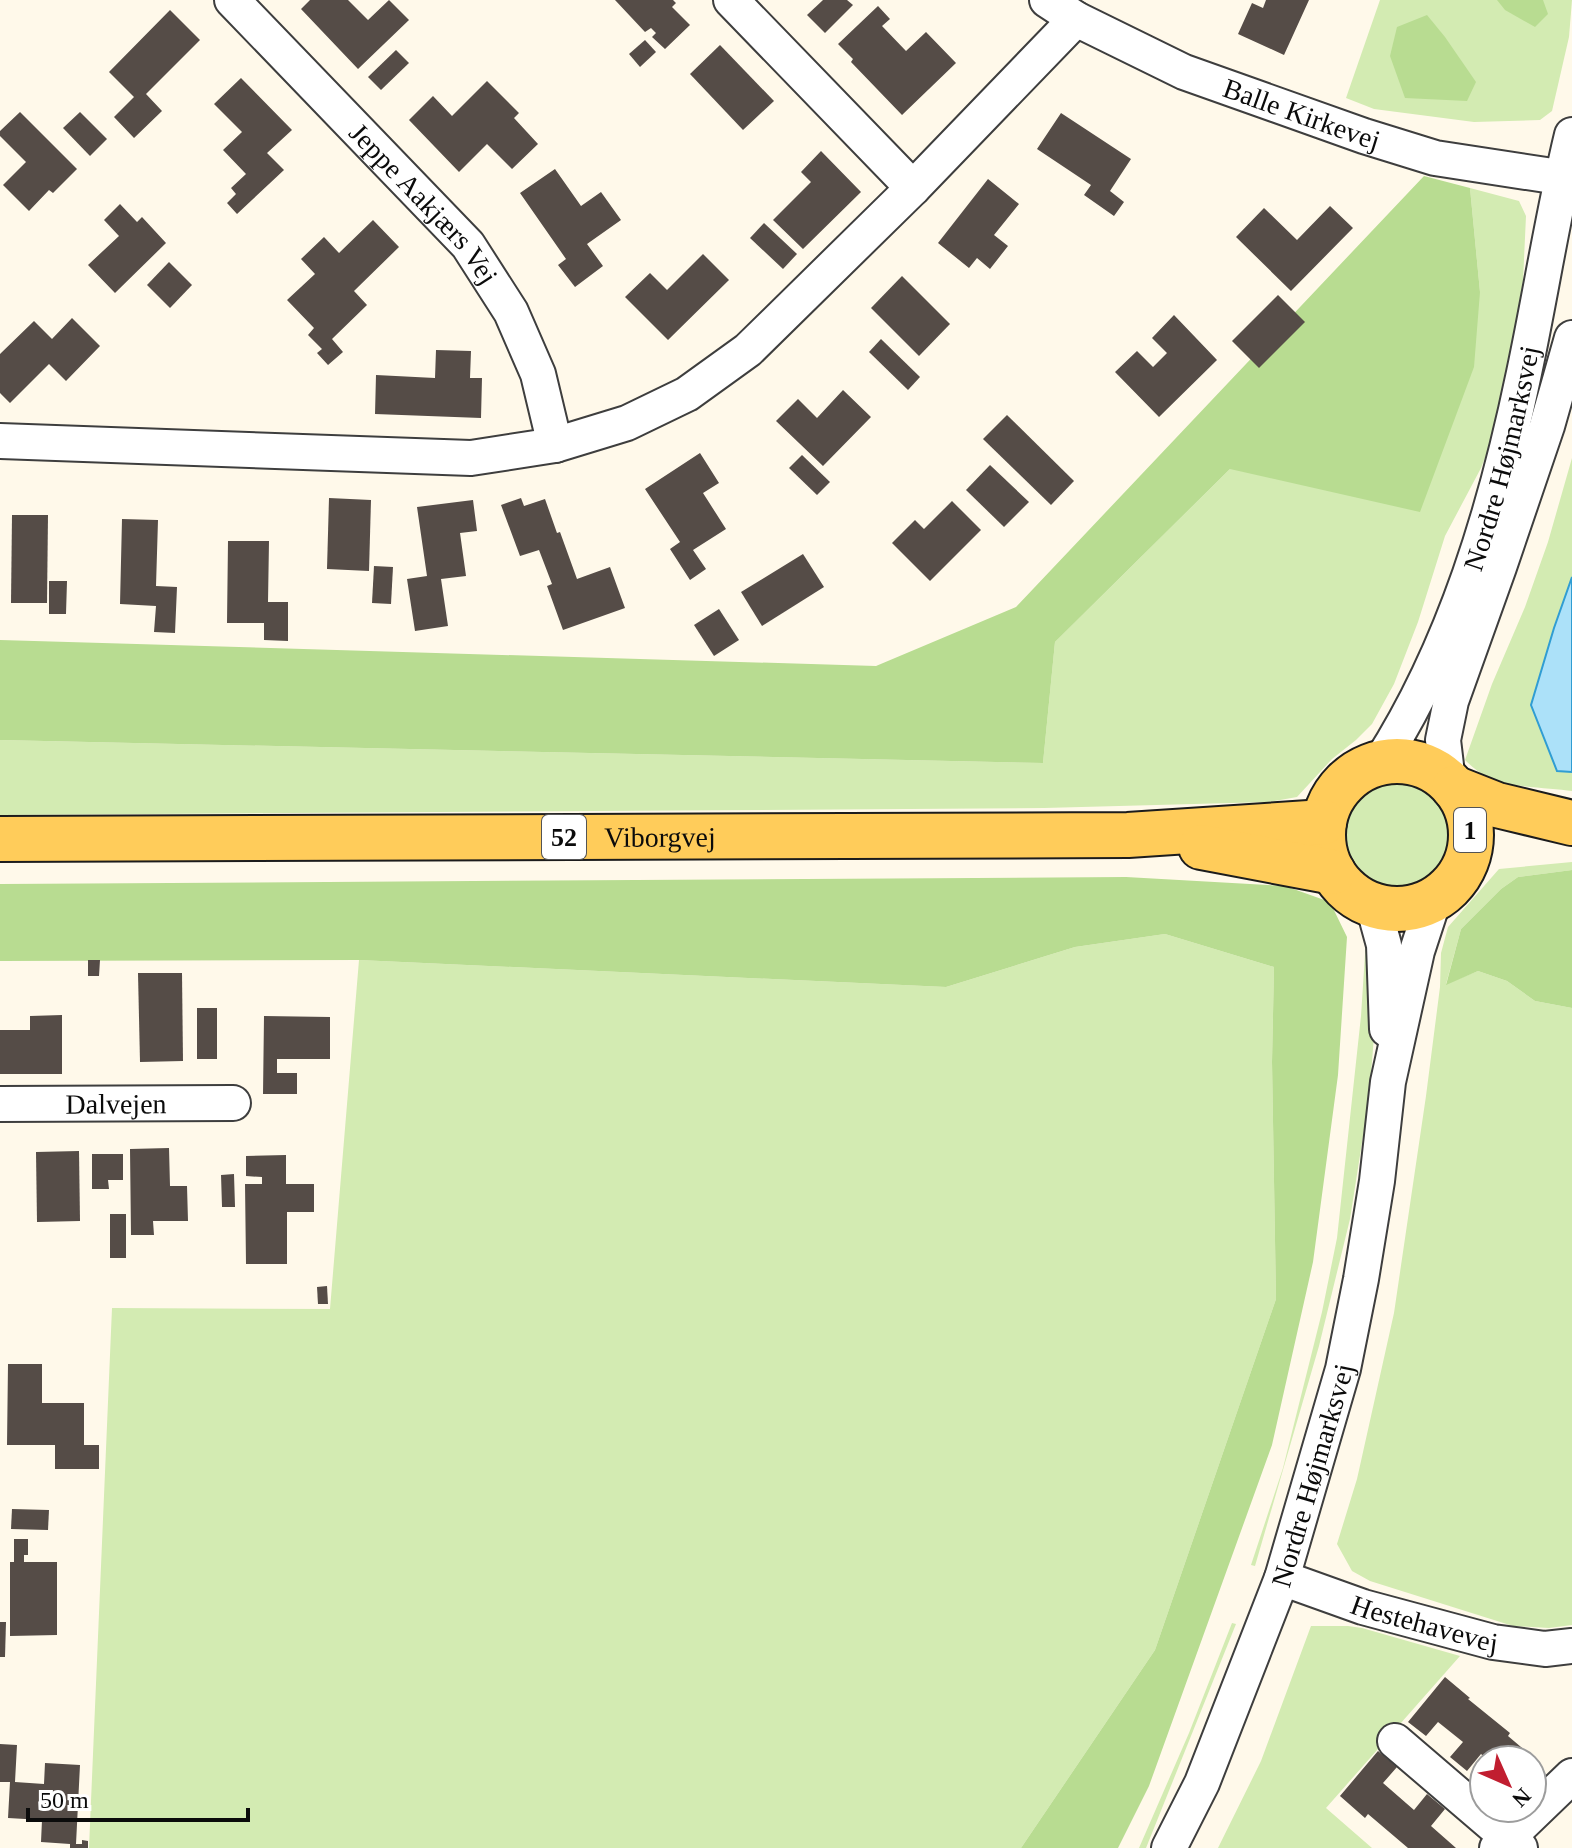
<svg xmlns="http://www.w3.org/2000/svg" width="1572" height="1848" viewBox="0 0 1572 1848" font-family="Georgia,serif">
	<style>
		.green { fill: #d3ebb2 }
		.forest { fill: #b8dc91 }
		.water { fill: #ace1f9; stroke: #309dd3; stroke-width: 2 }
		.building { fill: #554c47 }
		.lines { fill: none; stroke-linecap: round; stroke-linejoin: round }
		.minor-casing { stroke: #3e3e3e; stroke-width: 38 }
		.major-casing { stroke: #1c1c1c; stroke-width: 48 }
		.minor { stroke: #fff; stroke-width: 34 }
		.major { stroke: #ffcc5a; stroke-width: 44 }
		.labels { text-anchor: middle; dominant-baseline: central; stroke-width: 8; stroke-linejoin: round; paint-order: stroke }
		.shield { fill: #fff; stroke: #545454; stroke-width: 2 }
		.shield-label { font-size: 26px; font-weight: bold; fill: #0b0b0b }
		.street-label { font-size: 28px; fill: #0b0b0b; stroke: #fff }
	</style>
	<rect width="100%" height="100%" fill="#fff9ea"/>
	<!-- green -->
	<g class="green">
		<polygon points="1380,0 1572,0 1569,37 1552,111 1540,120 1474,122 1374,109 1346,98"/>
		<polygon points="1470,188 1519,201 1526,216 1523,281 1512,347 1495,432 1481,468 1445,536 1418,622 1394,684 1372,724 1356,740 1332,759 1297,797 1269,802 1044,808 0,815 0,740 1043,763 1055,642 1230,469 1480,292"/>
		<path d="M1572,458V577L1554,628L1531,705L1557,771L1572,772V791C1550,788 1509,787 1490,779C1481,774 1472,767 1465,760L1492,684L1525,607L1548,542Z"/>
		<circle cx="1398" cy="834" r="55"/>
		<polygon points="1572,862 1572,870 1518,877 1501,889 1461,929 1446,984 1478,971 1507,981 1535,1001 1572,1008 1572,1625 1549,1628 1513,1626 1370,1581 1352,1571 1337,1544 1357,1479 1394,1313 1426,1096 1440,987 1441,953 1448,927 1499,869"/>
		<polygon points="1165,934 1274,967 1272,1062 1276,1299 1155,1650 1021,1848 89,1848 112,1308 330,1309 359,960 946,987 1075,947"/>
		<polygon points="1366,939 1377,1000 1369,1098 1350,1219 1319,1346 1255,1566 1251,1565 1283,1468 1322,1312 1337,1238 1361,1016"/>
		<polygon points="1232,1623 1236,1624 1146,1848 1139,1848 1189,1733"/>
		<polygon points="1311,1626 1348,1626 1362,1628 1460,1656 1326,1808 1372,1848 1218,1848 1261,1761"/>
	</g>
	<!-- forest -->
	<g class="forest">
		<polygon points="1497,0 1543,0 1548,14 1535,27 1505,10"/>
		<polygon points="1427,15 1445,37 1476,82 1467,101 1405,98 1390,56 1397,27"/>
		<polygon points="1424,176 1470,188 1480,292 1474,367 1420,512 1230,469 1055,642 1043,763 0,740 0,640 876,666 1016,607"/>
		<polygon points="1572,870 1572,1008 1535,1001 1507,981 1478,971 1446,985 1461,929 1501,889 1518,877"/>
		<polygon points="1126,877 1285,886 1330,902 1347,937 1338,1075 1313,1262 1272,1445 1149,1786 1118,1848 1021,1848 1155,1650 1276,1299 1272,1062 1274,967 1165,934 1075,947 946,987 359,960 0,961 0,884"/>
	</g>
	<!-- water -->
	<polygon class="water" points="1572,577 1572,772 1557,771 1531,705 1554,628"/>
	<!-- building -->
	<g class="building">
		<polygon points="310,0 348,0 368,20 389,0 409,20 358,69 301,9"/>
		<polygon points="615,0 673,0 676,3 672,7 690,25 665,49 652,37 656,33 651,28 645,32"/>
		<polygon points="823,0 847,0 853,5 825,33 807,15"/>
		<polygon points="1266,0 1309,0 1284,55 1238,34 1252,3 1263,8"/>
		<polygon points="878,6 890,19 882,26 906,51 926,32 956,63 902,115 851,62 853,59 838,44"/>
		<polygon points="170,10 200,40 146,94 162,111 134,138 114,117 134,97 109,72"/>
		<polygon points="645,40 656,52 640,67 629,54"/>
		<polygon points="720,45 774,101 743,130 690,74"/>
		<polygon points="396,50 409,63 381,90 368,77"/>
		<polygon points="241,78 292,130 267,153 284,170 237,214 227,203 236,194 231,188 246,174 223,150 242,132 214,104"/>
		<polygon points="487,81 519,113 514,118 538,144 512,169 487,144 459,172 409,120 433,96 452,116"/>
		<polygon points="20,112 77,169 53,193 49,190 29,211 3,185 26,162 0,136 0,131"/>
		<polygon points="80,112 107,139 90,156 63,128"/>
		<polygon points="1061,113 1131,159 1110,191 1124,202 1114,216 1084,195 1091,185 1037,149"/>
		<polygon points="821,151 861,192 803,249 773,220 811,182 801,172"/>
		<polygon points="555,169 581,206 601,192 621,220 587,244 603,266 575,287 558,265 566,259 520,193"/>
		<polygon points="988,179 1019,204 994,235 1008,246 990,269 977,258 969,268 938,243"/>
		<polygon points="120,204 137,222 142,217 166,243 115,293 88,265 119,236 104,220"/>
		<polygon points="1330,206 1353,228 1291,291 1236,237 1264,208 1297,240"/>
		<polygon points="373,220 399,247 354,291 367,305 332,339 343,352 328,365 317,353 322,349 308,335 314,328 287,300 315,274 301,259 324,237 339,253"/>
		<polygon points="764,223 797,254 783,269 750,238"/>
		<polygon points="703,254 729,280 668,340 625,297 650,273 667,290"/>
		<polygon points="169,262 192,285 170,308 147,285"/>
		<polygon points="902,276 950,324 919,356 871,308"/>
		<polygon points="1278,295 1305,322 1259,368 1232,341"/>
		<polygon points="1174,315 1217,360 1159,417 1115,372 1137,351 1153,367 1167,353 1152,338"/>
		<polygon points="72,318 100,346 66,381 49,364 10,403 0,393 0,354 34,321 52,339"/>
		<polygon points="881,339 920,377 908,390 869,352"/>
		<polygon points="436,350 471,351 470,378 482,378 481,418 375,414 376,375 435,378"/>
		<polygon points="843,390 871,417 823,466 776,421 798,399 817,418"/>
		<polygon points="1007,415 1074,481 1051,505 983,439"/>
		<polygon points="700,453 719,483 703,493 726,529 693,550 706,569 690,580 670,549 680,542 645,489"/>
		<polygon points="802,455 830,482 817,495 789,468"/>
		<polygon points="990,465 1029,502 1004,527 966,490"/>
		<polygon points="329,498 371,500 369,571 327,569"/>
		<polygon points="521,498 524,506 545,499 557,533 560,532 577,579 610,567 625,608 563,630 547,586 552,584 539,550 520,556 501,505"/>
		<polygon points="473,500 477,531 460,533 466,576 441,579 448,626 415,631 407,579 427,576 417,507"/>
		<polygon points="952,501 981,530 930,581 892,543 915,520 924,529"/>
		<polygon points="12,515 48,515 47,603 11,603"/>
		<polygon points="122,519 158,520 156,586 177,587 175,633 154,632 156,606 120,604"/>
		<polygon points="228,541 269,541 268,602 288,602 288,641 264,640 264,623 227,623"/>
		<polygon points="803,554 824,587 762,626 741,592"/>
		<polygon points="374,566 393,567 391,604 372,603"/>
		<polygon points="49,581 67,581 66,614 49,614"/>
		<polygon points="719,609 739,640 714,656 694,625"/>
		<polygon points="88,960 100,960 99,976 88,976"/>
		<polygon points="138,973 182,973 183,1061 140,1062"/>
		<rect x="197" y="1008" width="20" height="51"/>
		<polygon points="62,1015 62,1074 0,1074 0,1030 30,1030 30,1016"/>
		<polygon points="264,1016 330,1017 330,1059 277,1059 277,1073 297,1073 297,1094 263,1094"/>
		<polygon points="169,1148 170,1186 187,1186 188,1221 153,1221 154,1235 131,1235 130,1149"/>
		<polygon points="79,1151 80,1221 37,1222 36,1152"/>
		<polygon points="92,1154 123,1154 123,1180 108,1180 109,1189 92,1189"/>
		<polygon points="286,1155 286,1184 314,1184 314,1212 287,1212 287,1264 246,1264 245,1184 262,1184 262,1177 246,1176 246,1156"/>
		<polygon points="234,1174 235,1207 222,1207 221,1175"/>
		<rect x="110" y="1214" width="16" height="44"/>
		<polygon points="327,1286 328,1304 318,1304 317,1287"/>
		<polygon points="8,1364 42,1364 42,1403 84,1403 84,1445 99,1445 99,1469 55,1469 55,1445 7,1445"/>
		<polygon points="12,1509 49,1510 48,1530 11,1529"/>
		<polygon points="14,1539 28,1539 28,1555 24,1555 24,1562 57,1562 57,1635 10,1636 10,1562 14,1562"/>
		<polygon points="0,1622 6,1622 5,1657 0,1657"/>
		<polygon points="1445,1677 1470,1698 1468,1699 1510,1733 1508,1736 1534,1758 1533,1760 1488,1760 1481,1754 1467,1771 1450,1757 1463,1742 1438,1722 1426,1736 1408,1722"/>
		<polygon points="0,1744 17,1745 15,1782 44,1784 45,1763 80,1765 76,1844 82,1844 82,1840 88,1841 88,1848 70,1848 70,1844 41,1842 42,1820 8,1818 10,1782 0,1782"/>
		<polygon points="1378,1751 1397,1767 1383,1783 1414,1810 1427,1794 1445,1809 1431,1826 1456,1848 1408,1848 1368,1814 1365,1818 1340,1796"/>
	</g>
	<g class="lines">
		<!-- minor casing -->
		<g class="minor-casing">
			<g id="minor">
				<path id="s1" d="M232,0L468,245L511,312L538,374L555,445"/>
				<polyline points="731,0 913,188"/>
				<path id="s2" d="M1047,0L1076,19L1184,72L1364,136L1435,158L1572,179"/>
				<polyline points="0,441 471,458 555,445 627,423 687,394 748,350 913,188 1076,19"/>
				<path id="s3" d="M1380,763C1455,646 1496,508 1524,373C1541,293 1553,213 1572,135"/>
				<polyline points="1448,782 1443,740 1451,701 1499,567 1547,426 1572,338"/>
				<polyline points="1373,905 1384,945 1387,1029"/>
				<path id="s4" d="M0,1104L233,1103"/>
				<path id="s5" d="M1282,1578L1363,1607L1493,1642L1545,1649L1572,1646"/>
				<polyline points="1395,1741 1520,1848"/>
				<path id="s6" d="M1169,1848L1202,1783L1282,1578L1343,1369L1361,1279L1377,1181L1388,1082L1417,951L1434,899"/>
				<polyline points="1497,1848 1572,1776"/>
			</g>
		</g>
		<!-- major casing -->
		<g class="major-casing">
			<g id="major">
				<circle cx="1397" cy="835" r="74"/>
				<polyline points="1454,788 1497,805 1572,823"/>
				<path id="s7" d="M0,839L1128,835L1324,822"/>
				<polyline points="1201,847 1333,872"/>
			</g>
		</g>
		<!-- minor -->
		<use href="#minor" class="minor"/>
		<!-- major -->
		<use href="#major" class="major"/>
	</g>
	<g class="labels">
		<!-- shield labels -->
		<g class="shield">
			<rect x="1454" y="808" width="32" height="44" rx="6"/>
			<rect x="542" y="815" width="44" height="44" rx="6"/>
		</g>
		<g class="shield-label">
			<text x="1470" y="830">1</text>
			<text x="564" y="837">52</text>
		</g>
		<!-- street labels -->
		<g class="street-label">
			<text stroke="none"><textPath href="#s2" startOffset="280">Balle Kirkevej</textPath></text>
			<text stroke="none"><textPath href="#s1" startOffset="280">Jeppe Aakjærs Vej</textPath></text>
			<text stroke="none"><textPath href="#s3" startOffset="330">Nordre Højmarksvej</textPath></text>
			<text stroke="none"><textPath href="#s7" startOffset="660">Viborgvej</textPath></text>
			<text stroke="none"><textPath href="#s4" startOffset="116">Dalvejen</textPath></text>
			<text stroke="none"><textPath href="#s6" startOffset="400">Nordre Højmarksvej</textPath></text>
			<text stroke="none"><textPath href="#s5" startOffset="150">Hestehavevej</textPath></text>
		</g>
	</g>
	<!-- north arrow -->
	<g transform="translate(1508 1784) rotate(135)"><circle r="38" fill="#ffffff" stroke="#9d9d9d" stroke-width="2"/>
	<path d="M0-6L14 30L0 20L-14 30Z" fill="#c11e30"/>
	<text y="-12" font-size="22" font-weight="bold" text-anchor="middle" fill="#0b0b0b">N</text>
	</g>
	<!-- scale -->
	<path d="M28 1808v12h220v-12" fill="none" stroke="#0b0b0b" stroke-width="4"/>
	<text x="40" y="1808" font-size="24" fill="#0b0b0b" stroke="#ffffff" stroke-width="6" paint-order="stroke">50 m</text>
</svg>
